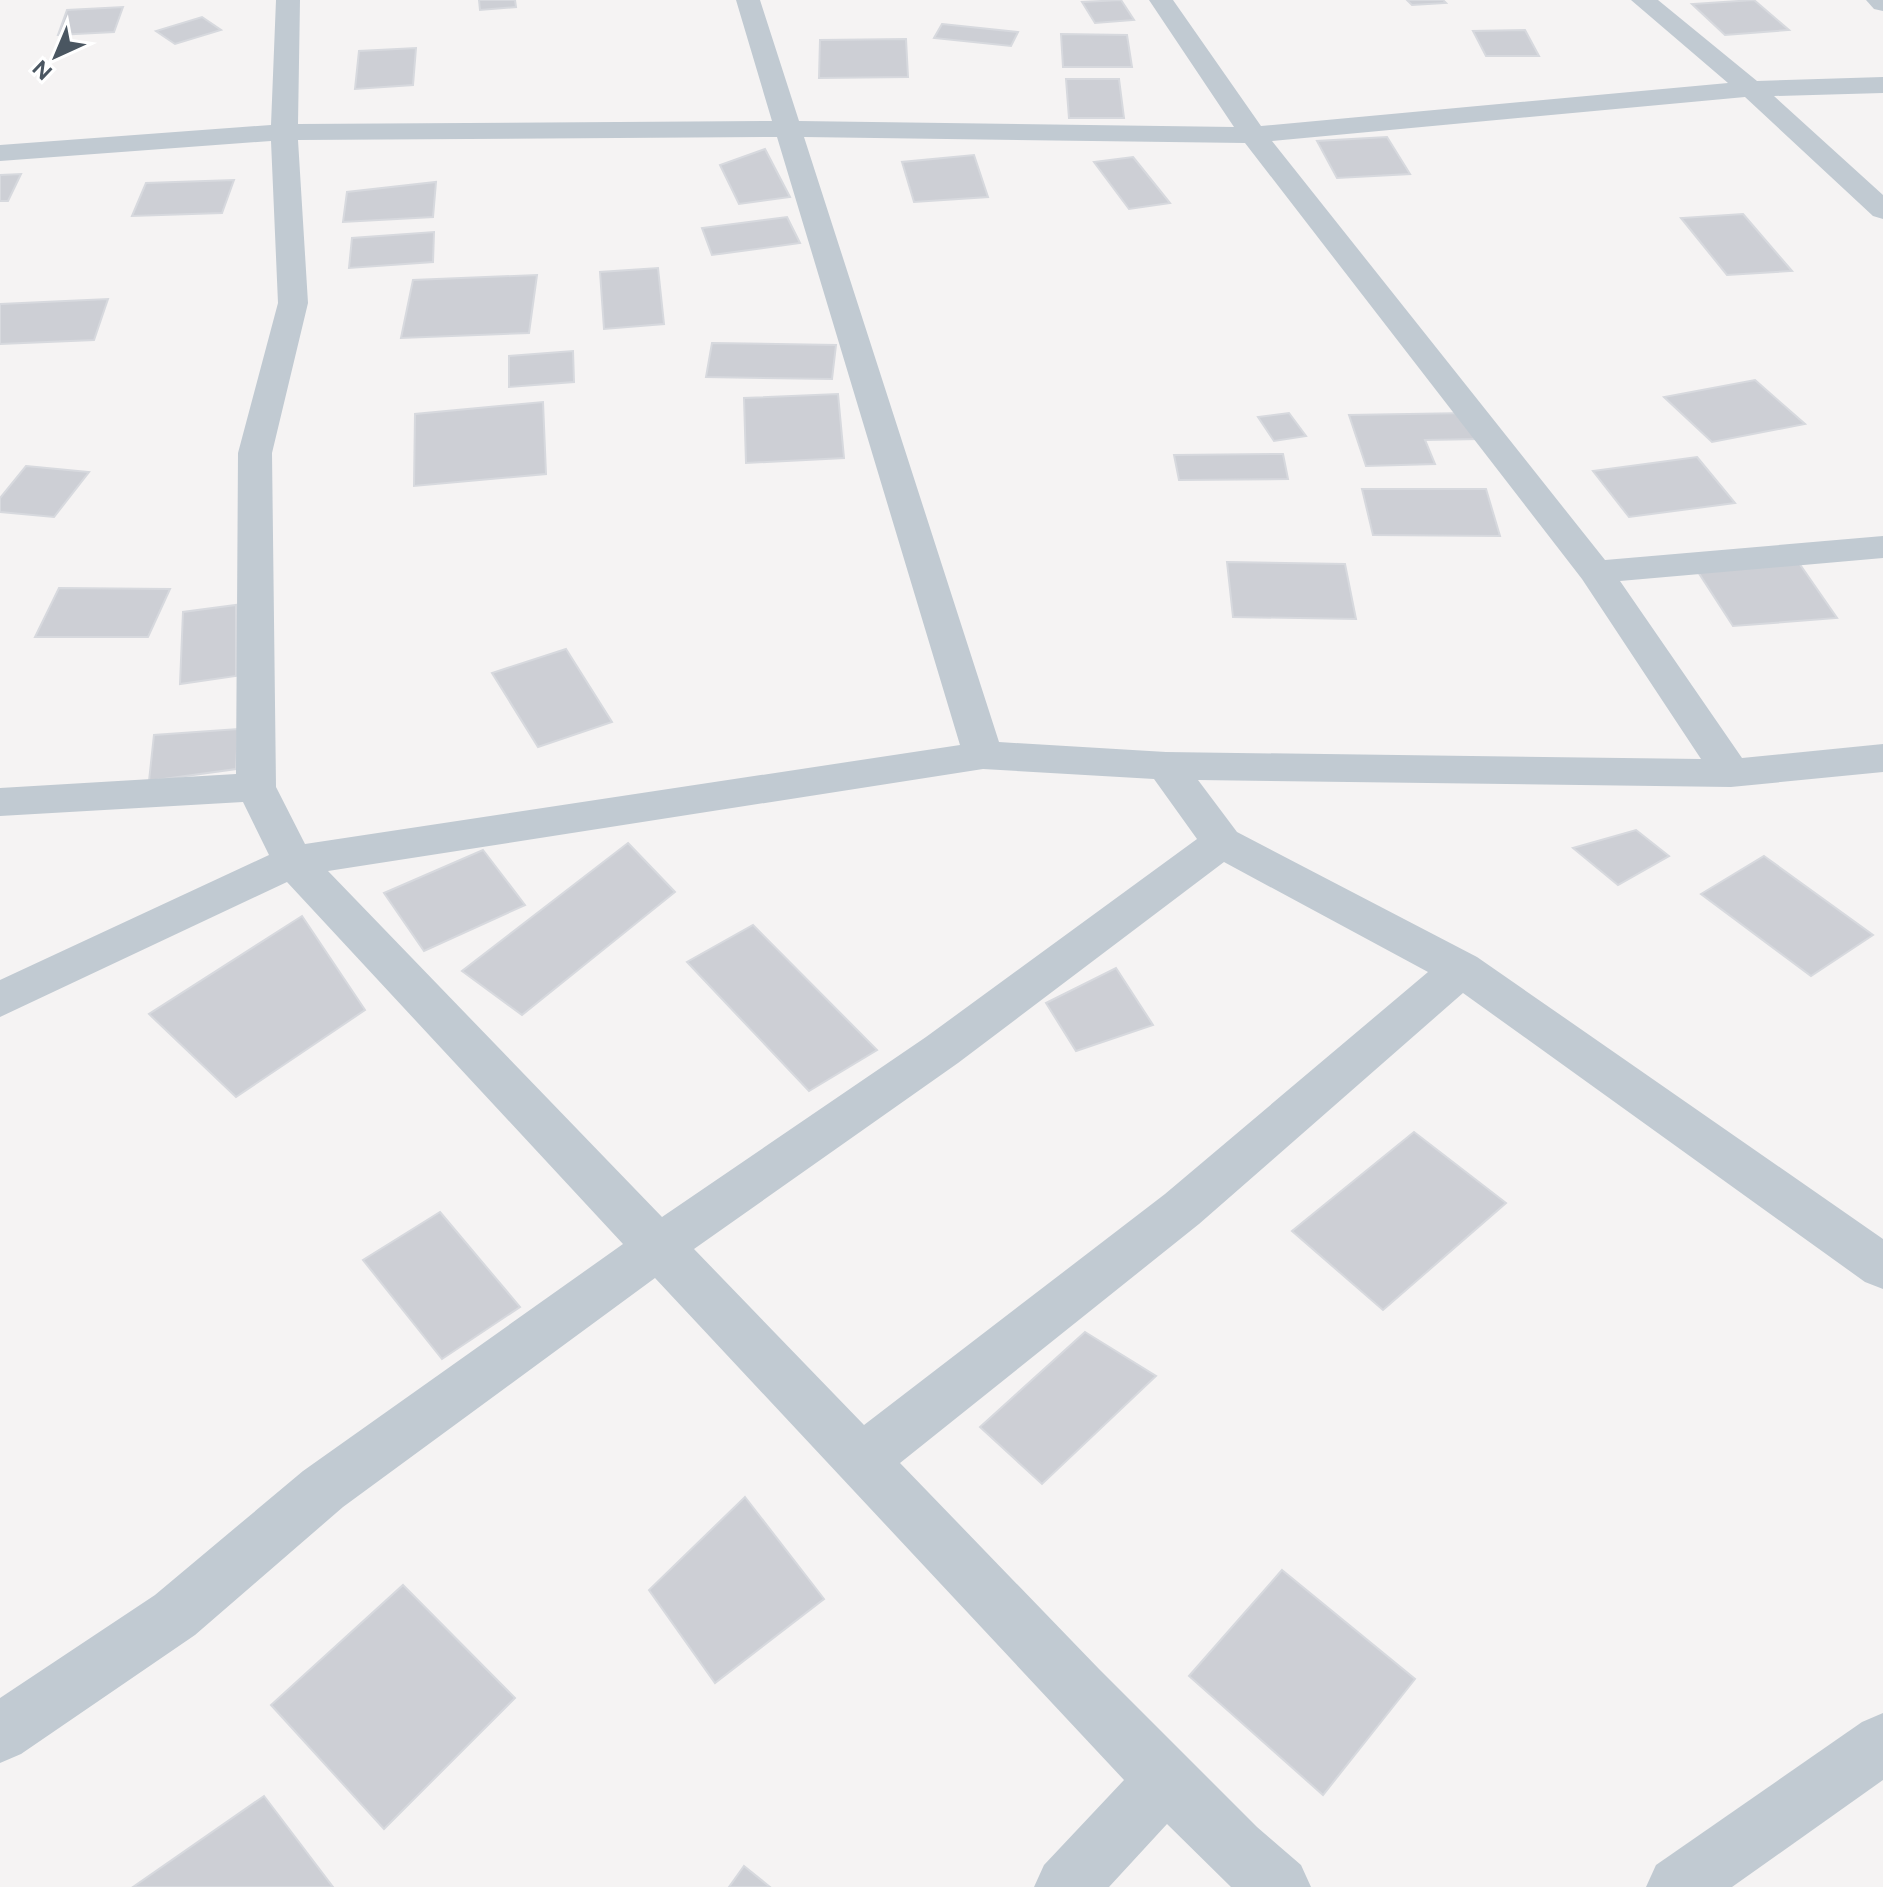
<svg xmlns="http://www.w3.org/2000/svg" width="1883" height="1887" viewBox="0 0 1883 1887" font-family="Figtree,sans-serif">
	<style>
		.building { fill: #cdcfd5; stroke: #d7d9de; stroke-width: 2 }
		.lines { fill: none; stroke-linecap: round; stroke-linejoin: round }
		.minor { fill: #c1cad2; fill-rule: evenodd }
	</style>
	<rect width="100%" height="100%" fill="#f5f3f3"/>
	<!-- building -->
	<g class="building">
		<polygon points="479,0 515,0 516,7 480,10"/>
		<polygon points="1121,0 1134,20 1095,23 1082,2"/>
		<polygon points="1407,0 1443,0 1446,3 1412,5"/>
		<polygon points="1754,0 1789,30 1725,35 1692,4"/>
		<polygon points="123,7 114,32 58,35 67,10"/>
		<polygon points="202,17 221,30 175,44 156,31"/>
		<polygon points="942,24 1018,32 1011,46 934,38"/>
		<polygon points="1525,30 1539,56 1486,56 1473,31"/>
		<polygon points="1061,34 1127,35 1132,67 1063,67"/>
		<polygon points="906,39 908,77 819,78 820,40"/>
		<polygon points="416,48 413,85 355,89 359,51"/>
		<polygon points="1066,79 1119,79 1124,118 1069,118"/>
		<polygon points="1387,137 1410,174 1337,178 1317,141"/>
		<polygon points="765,149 790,197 739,204 720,165"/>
		<polygon points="974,155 988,197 914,202 902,162"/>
		<polygon points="1133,157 1170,203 1129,209 1094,162"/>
		<polygon points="21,174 8,201 0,201 0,175"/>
		<polygon points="234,180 222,213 132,216 146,183"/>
		<polygon points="436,182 433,217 343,222 347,192"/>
		<polygon points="1743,214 1792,271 1727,275 1681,218"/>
		<polygon points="787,217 800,243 712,255 702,228"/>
		<polygon points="434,232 433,262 349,268 352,238"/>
		<polygon points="658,268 664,324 604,329 600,272"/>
		<polygon points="537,275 529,333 401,338 413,280"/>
		<polygon points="108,299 94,340 0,344 0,304"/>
		<polygon points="712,343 836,345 832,379 706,377"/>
		<polygon points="573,351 574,382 509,387 509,356"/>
		<polygon points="1755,380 1805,424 1712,442 1664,397"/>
		<polygon points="838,394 844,458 746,463 744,398"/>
		<polygon points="543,402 546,474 414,486 415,414"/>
		<polygon points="1289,413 1306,436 1274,441 1258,417"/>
		<polygon points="1468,413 1479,439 1425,440 1435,464 1366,466 1349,415"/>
		<polygon points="1283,454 1288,479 1179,480 1174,455"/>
		<polygon points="1697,457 1735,503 1629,517 1593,471"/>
		<polygon points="26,466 89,472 54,517 0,512 0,498"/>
		<polygon points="1362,489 1486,489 1500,536 1373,535"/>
		<polygon points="1792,553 1837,618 1733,626 1691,561"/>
		<polygon points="1227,562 1345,564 1356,619 1233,617"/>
		<polygon points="59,588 170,589 148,637 35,637"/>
		<polygon points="236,605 236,676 180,684 183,612"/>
		<polygon points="566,649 612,722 538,747 492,673"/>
		<polygon points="238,729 236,769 149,781 154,735"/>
		<polygon points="1636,830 1669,856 1618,885 1573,848"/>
		<polygon points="628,843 675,892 522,1015 462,971"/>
		<polygon points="483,850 525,905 424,951 384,893"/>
		<polygon points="1764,856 1873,935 1811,976 1701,894"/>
		<polygon points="302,916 365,1010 236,1097 149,1014"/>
		<polygon points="753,925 877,1050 809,1091 687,962"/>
		<polygon points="1116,968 1153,1025 1076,1051 1046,1003"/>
		<polygon points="1414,1132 1506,1203 1383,1310 1292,1231"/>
		<polygon points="440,1212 520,1307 442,1359 363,1260"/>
		<polygon points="1085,1332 1156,1376 1042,1484 980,1427"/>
		<polygon points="745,1497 824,1599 715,1683 649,1590"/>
		<polygon points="1282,1570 1415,1679 1323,1795 1189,1676"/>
		<polygon points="403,1585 515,1698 384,1829 271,1705"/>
		<polygon points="264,1796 333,1887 133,1887"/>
		<polygon points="744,1866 770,1887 729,1887"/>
	</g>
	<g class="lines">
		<!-- minor -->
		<g class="minor">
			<path d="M276,0H300L298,124L772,121L736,0H760L799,121L1234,127L1149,0H1173L1261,126L1728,83L1631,0H1658L1757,81L1883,77V93L1774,96L1883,195V219L1873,216L1745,97L1272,141L1605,560L1883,536V558L1620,581L1742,758L1883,744V772L1731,787L1198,780L1237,832L1477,957L1883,1239V1289L1865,1282L1463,993L1199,1224L900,1463L1099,1669L1257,1827L1301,1865L1311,1887H1231L1167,1824L1109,1887H1034L1044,1865L1124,1780L655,1278L343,1507L195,1635L21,1754L0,1763V1698L155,1595L303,1471L623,1244L287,882L0,1017V980L269,855L243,802L0,816V788L236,774L238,453L278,303L271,141L0,161V145L271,125ZM777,137L960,745L305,844L276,787L272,453L308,303L298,140ZM804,137L1245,143L1582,579L1701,759L1166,752L999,742ZM983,769L1154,779L1197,839L926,1037L662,1217L328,871ZM1224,862L1428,972L1165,1194L864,1425L694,1249L958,1063Z"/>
			<polygon points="1866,0 1883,0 1883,11 1874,9"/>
			<polygon points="1883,1713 1883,1780 1732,1887 1646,1887 1656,1865 1862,1722"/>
		</g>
	</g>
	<!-- north arrow -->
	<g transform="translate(56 56) rotate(224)" stroke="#ffffff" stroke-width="6" paint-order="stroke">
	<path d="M0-6L14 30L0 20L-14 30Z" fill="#4a5661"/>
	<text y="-12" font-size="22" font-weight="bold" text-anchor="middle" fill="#4a5661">N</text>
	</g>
</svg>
